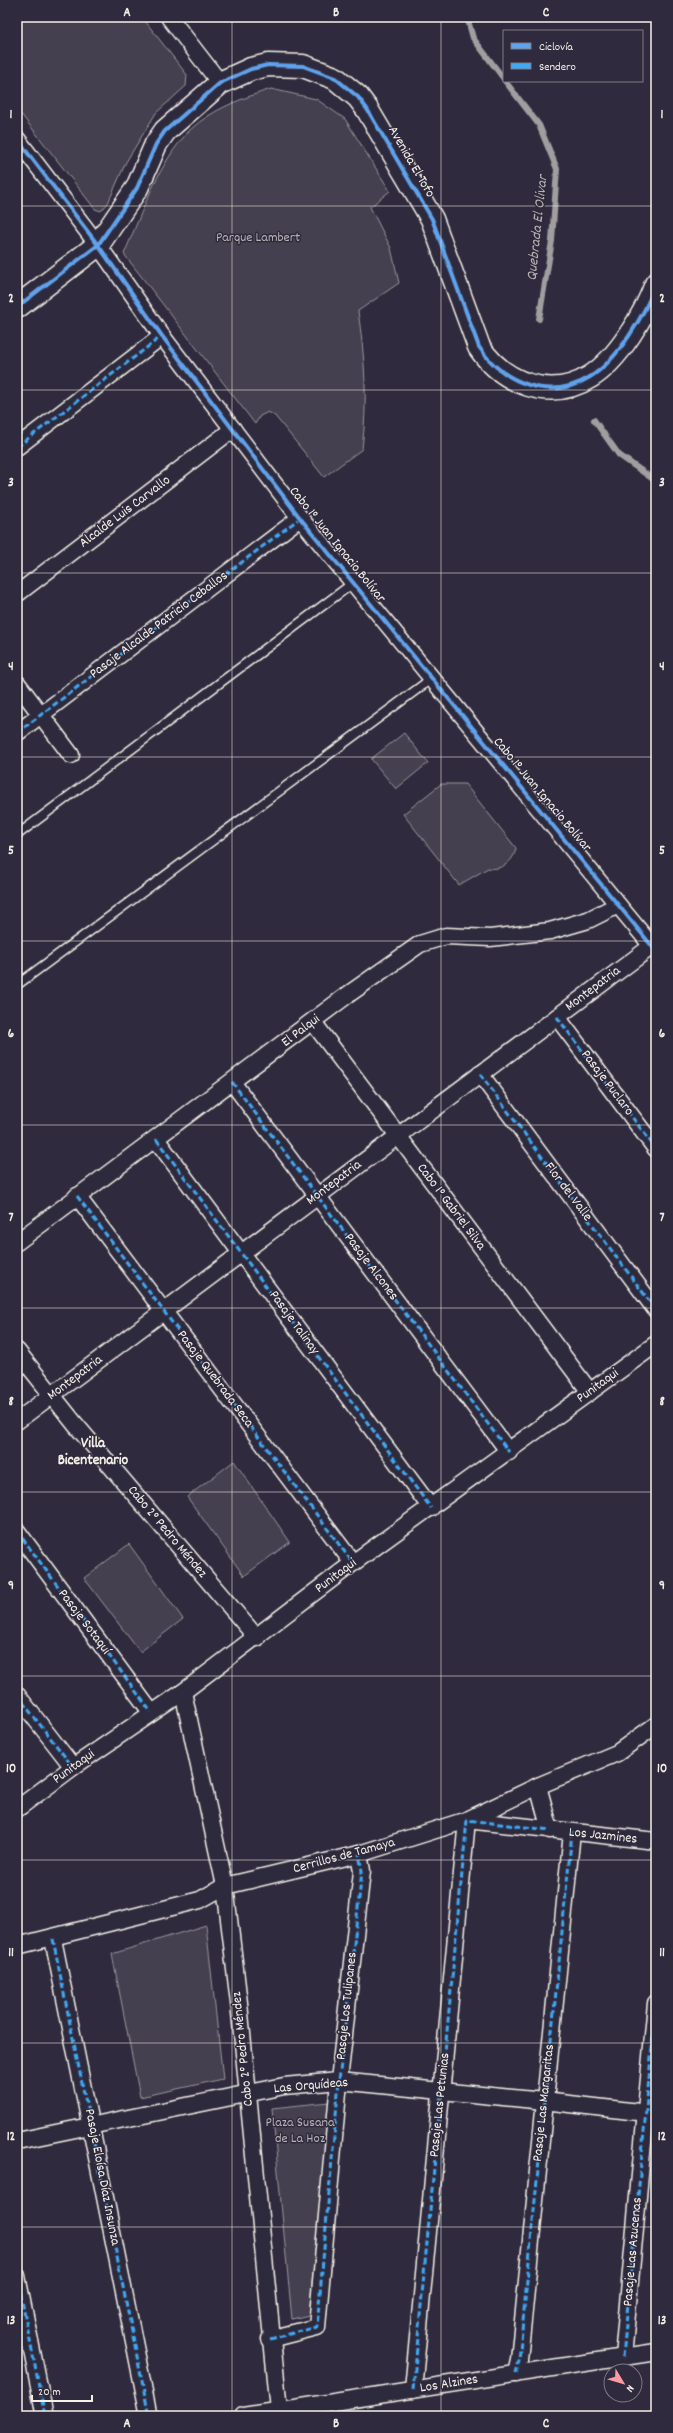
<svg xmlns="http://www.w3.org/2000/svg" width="673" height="2433" viewBox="0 0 673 2433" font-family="Dekko,sans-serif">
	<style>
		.green { fill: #454050; stroke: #9c989c }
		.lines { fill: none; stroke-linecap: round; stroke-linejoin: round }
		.stream { stroke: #a19ea0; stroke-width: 6 }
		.lane-casing { stroke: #f4f1e8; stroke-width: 11 }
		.street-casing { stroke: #f4f1e8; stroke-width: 19 }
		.secondary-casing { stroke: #f4f1e8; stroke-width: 25 }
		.lane { stroke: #2f2a3d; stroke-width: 8 }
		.street { stroke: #2f2a3d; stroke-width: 16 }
		.secondary { stroke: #2f2a3d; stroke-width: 22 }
		.quiet { stroke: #3fa9f5; stroke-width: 3; stroke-dasharray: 6 3; stroke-linecap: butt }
		.cycleway-casing { stroke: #2f2a3d; stroke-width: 6 }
		.cycleway { stroke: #60a3ed; stroke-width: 4 }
		.grid { fill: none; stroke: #f4f1e8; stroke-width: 1; stroke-opacity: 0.55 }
		.labels { text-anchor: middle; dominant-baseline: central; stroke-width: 3; stroke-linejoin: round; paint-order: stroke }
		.street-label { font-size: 14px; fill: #f4f1e8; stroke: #2f2a3d }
		.park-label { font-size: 14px; fill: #b7b3b3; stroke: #2f2a3d }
		.water-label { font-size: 15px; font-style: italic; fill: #b6b2b2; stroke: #2f2a3d }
		.neighbourhood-label { font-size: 15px; font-weight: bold; fill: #f4f1e8; stroke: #2f2a3d }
		.neatline { fill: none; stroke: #f4f1e8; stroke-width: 1.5 }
		.grid-label { font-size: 13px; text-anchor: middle; font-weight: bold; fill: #f4f1e8 }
	</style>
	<rect width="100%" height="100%" fill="#2f2a3d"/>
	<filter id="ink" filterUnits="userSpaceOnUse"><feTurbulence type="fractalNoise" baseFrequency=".025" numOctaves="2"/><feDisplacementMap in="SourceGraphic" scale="8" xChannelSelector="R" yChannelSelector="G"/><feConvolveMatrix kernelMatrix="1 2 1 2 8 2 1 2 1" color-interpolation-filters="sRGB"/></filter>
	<g filter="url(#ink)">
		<!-- green -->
		<g class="green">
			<polygon points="17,17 142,17 187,75 186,86 156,113 126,162 108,203 101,211 95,209 17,109"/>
			<path d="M271,89L316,99L345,119L390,191L370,207L391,248L399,283L358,311C365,359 368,400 362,449L324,477L275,416L268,412L260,416L255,424L124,254C142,213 158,163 190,130C212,109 243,98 271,89Z"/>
			<polygon points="404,733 428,763 396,789 371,759"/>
			<path d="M441,784H465L516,848C514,861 502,871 488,868L459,885L403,814Z"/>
			<polygon points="234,1461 290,1542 244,1576 187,1497"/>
			<polygon points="129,1544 183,1619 140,1652 84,1578"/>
			<polygon points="206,1925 223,2079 140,2097 112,1954"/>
			<polygon points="329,2102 309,2315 292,2319 272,2108"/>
		</g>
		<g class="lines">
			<!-- stream -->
			<g class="stream">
				<polyline points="467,17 473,38 504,79"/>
				<polyline points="505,81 539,125 557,169 552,241 539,319"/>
				<polyline points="594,420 619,455 653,479 656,479"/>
			</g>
			<!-- lane casing -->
			<g class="lane-casing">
				<g id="lane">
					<polyline points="17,835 353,583"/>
					<polyline points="17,985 431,679"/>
				</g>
			</g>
			<!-- street casing -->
			<g class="street-casing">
				<g id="street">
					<polyline points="169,17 220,83"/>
					<polyline points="17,139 98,245 162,336 300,518 656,951"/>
					<polyline points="17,447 162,336"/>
					<polyline points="17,594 233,429"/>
					<polyline points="17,683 71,755"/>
					<polyline points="17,733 300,518"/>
					<polyline points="557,1017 656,1149"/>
					<polyline points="313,1022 590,1392"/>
					<polyline points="480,1074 656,1310"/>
					<polyline points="232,1082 509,1452"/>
					<polyline points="156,1139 431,1508"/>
					<polyline points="77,1196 353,1563"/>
					<polyline points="17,1242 346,996 420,944 446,936 490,938 550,931 588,920 618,905"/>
					<polyline points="17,1351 75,1424 257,1638"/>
					<polyline points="17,1421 652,946"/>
					<polyline points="17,1531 151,1712"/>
					<polyline points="183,1692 225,1886 239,2003 279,2410"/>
					<polyline points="17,1695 73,1767"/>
					<polyline points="538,1786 550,1830"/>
					<polyline points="17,1809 73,1767 183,1692 353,1563 656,1344"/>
					<polyline points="467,1820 656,1841"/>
					<polyline points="53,1939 149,2416"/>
					<polyline points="17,1946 200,1900 225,1886 359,1854 467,1820 538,1786 617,1753 656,1725"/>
					<polyline points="17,2141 284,2086 339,2081 544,2101 656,2114"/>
					<polyline points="17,2276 45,2416"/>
					<polyline points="270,2339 317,2327 339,2081 362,1871 359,1854"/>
					<polyline points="623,2357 656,2003"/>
					<polyline points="516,2374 519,2360 572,1832"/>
					<polyline points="413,2390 467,1820"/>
					<polyline points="243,2416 656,2352"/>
				</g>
			</g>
			<!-- secondary casing -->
			<g class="secondary-casing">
				<path id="secondary" d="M17,307L98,245L137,188L156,144L165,131L220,83L251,69L268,65L303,66L335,78L358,97L367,109L432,219L479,347C503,383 550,402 590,377C618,360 645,314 656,284"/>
			</g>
			<!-- lane -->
			<use href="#lane" class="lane"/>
			<!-- street -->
			<use href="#street" class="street"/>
			<!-- secondary -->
			<use href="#secondary" class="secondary"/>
			<!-- quiet -->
			<g class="quiet">
				<polyline points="17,447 162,336"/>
				<polyline points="17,733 300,518"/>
				<polyline points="557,1017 656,1149"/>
				<polyline points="480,1074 656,1310"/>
				<polyline points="232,1082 509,1452"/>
				<polyline points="156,1139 431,1508"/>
				<polyline points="77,1196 353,1563"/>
				<polyline points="17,1531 151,1712"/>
				<polyline points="17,1695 73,1767"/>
				<polyline points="53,1939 149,2416"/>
				<polyline points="17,2276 45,2416"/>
				<polyline points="270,2339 317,2327 339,2081 362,1871 359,1854"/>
				<polyline points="623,2357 656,2003"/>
				<polyline points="516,2374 519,2360 572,1832"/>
				<polyline points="413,2390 467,1820 550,1830"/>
			</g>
			<!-- cycleway casing -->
			<g class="cycleway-casing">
				<g id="cycleway">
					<polyline points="17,139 98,245 162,336 300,518 656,951"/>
					<path d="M17,307L98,245L137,188L156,144L165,131L220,83L251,69L268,65L303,66L335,78L358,97L367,109L432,219L479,347C503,383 550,402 590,377C618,360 645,314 656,284"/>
				</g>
			</g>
			<!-- cycleway -->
			<use href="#cycleway" class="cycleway"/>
		</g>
	</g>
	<!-- grid -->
	<path class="grid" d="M232,17V2416M441,17V2416M17,206H656M17,390H656M17,573H656M17,757H656M17,941H656M17,1125H656M17,1308H656M17,1492H656M17,1676H656M17,1860H656M17,2043H656M17,2227H656"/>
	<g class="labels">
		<!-- street labels -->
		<g class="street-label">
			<text transform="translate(411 162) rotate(60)">Avenida El Tofo</text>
			<text transform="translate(125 512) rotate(-37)">Alcalde Luis Carvallo</text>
			<text transform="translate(337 545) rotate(51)">Cabo 1° Juan Ignacio Bolívar</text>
			<text transform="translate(159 625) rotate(-37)">Pasaje Alcalde Patricio Ceballos</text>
			<text transform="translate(542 795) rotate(50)">Cabo 1° Juan Ignacio Bolívar</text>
			<text transform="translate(593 989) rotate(-37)">Montepatria</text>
			<text transform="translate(301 1031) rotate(-37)">El Palqui</text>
			<text transform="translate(607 1083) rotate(53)">Pasaje Puclaro</text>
			<text transform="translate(334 1183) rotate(-37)">Montepatria</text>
			<text transform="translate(568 1192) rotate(53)">Flor del Valle</text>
			<text transform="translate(451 1207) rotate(53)">Cabo 1° Gabriel Silva</text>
			<text transform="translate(371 1267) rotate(53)">Pasaje Alcones</text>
			<text transform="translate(294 1323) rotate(54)">Pasaje Talinay</text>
			<text transform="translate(75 1378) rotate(-37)">Montepatria</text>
			<text transform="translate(215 1379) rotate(53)">Pasaje Quebrada Seca</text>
			<text transform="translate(598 1386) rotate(-36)">Punitaqui</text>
			<text transform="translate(167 1532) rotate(50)">Cabo 2° Pedro Méndez</text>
			<text transform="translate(336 1576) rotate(-37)">Punitaqui</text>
			<text transform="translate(84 1622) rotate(53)">Pasaje Sotaquí</text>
			<text transform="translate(74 1767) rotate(-36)">Punitaqui</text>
			<text transform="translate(603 1836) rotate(6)">Los Jazmines</text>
			<text transform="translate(344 1856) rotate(-15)">Cerrillos de Tamaya</text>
			<text transform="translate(347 2006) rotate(-84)">Pasaje Los Tulipanes</text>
			<text transform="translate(243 2049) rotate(-96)">Cabo 2° Pedro Méndez</text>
			<text transform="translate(311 2086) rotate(-5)">Las Orquídeas</text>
			<text transform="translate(544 2103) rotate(-84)">Pasaje Las Margaritas</text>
			<text transform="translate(440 2105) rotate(-84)">Pasaje Las Petunias</text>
			<text transform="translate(102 2177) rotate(79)">Pasaje Eloísa Díaz Insunza</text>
			<text transform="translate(633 2252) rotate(-85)">Pasaje Las Azucenas</text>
			<text transform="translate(449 2384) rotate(-9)">Los Alzines</text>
		</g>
		<!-- park labels -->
		<g class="park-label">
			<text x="258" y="238">Parque Lambert</text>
			<text x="300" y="2123">Plaza Susana<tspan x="300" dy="16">de La Hoz</tspan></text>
		</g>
		<!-- water labels -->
		<g class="water-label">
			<text transform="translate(538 228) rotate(-84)">Quebrada El Olivar</text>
		</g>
		<!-- neighbourhood labels -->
		<g class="neighbourhood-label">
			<text x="93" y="1444">Villa<tspan x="93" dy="17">Bicentenario</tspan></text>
		</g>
	</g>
	<!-- margin -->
	<rect width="673" height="2433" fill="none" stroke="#2f2a3d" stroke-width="44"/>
	<!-- legend -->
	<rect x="503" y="30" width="140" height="52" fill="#2f2a3d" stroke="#7e7a81"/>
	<rect x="511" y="43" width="20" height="6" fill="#60a3ed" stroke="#7e7a81"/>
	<text x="539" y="50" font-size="12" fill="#f4f1e8">Ciclovía</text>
	<rect x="511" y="63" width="20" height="6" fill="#3fa9f5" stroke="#7e7a81"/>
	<text x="539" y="70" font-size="12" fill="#f4f1e8">Sendero</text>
	<!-- north arrow -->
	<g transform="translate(623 2383) rotate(128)"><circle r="19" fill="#2f2a3d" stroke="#7e7a81"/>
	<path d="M0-3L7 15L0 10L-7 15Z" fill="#ff9aa2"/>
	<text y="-6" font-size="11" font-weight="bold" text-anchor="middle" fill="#f4f1e8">N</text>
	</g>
	<!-- scale -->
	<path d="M32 2395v6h60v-6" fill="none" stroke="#f4f1e8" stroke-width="2"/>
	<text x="38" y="2395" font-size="12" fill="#f4f1e8" stroke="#2f2a3d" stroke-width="3" paint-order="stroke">20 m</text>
	<rect x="22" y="22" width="629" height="2389" class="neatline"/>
	<g class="grid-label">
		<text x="127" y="16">A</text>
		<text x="336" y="16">B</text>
		<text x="546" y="16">C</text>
		<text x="11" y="118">1</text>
		<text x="662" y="118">1</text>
		<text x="11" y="302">2</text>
		<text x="662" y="302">2</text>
		<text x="11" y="486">3</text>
		<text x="662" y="486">3</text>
		<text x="11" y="670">4</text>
		<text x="662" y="670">4</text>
		<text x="11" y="854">5</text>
		<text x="662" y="854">5</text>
		<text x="11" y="1037">6</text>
		<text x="662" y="1037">6</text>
		<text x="11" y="1221">7</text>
		<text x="662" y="1221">7</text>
		<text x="11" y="1405">8</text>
		<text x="662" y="1405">8</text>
		<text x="11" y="1589">9</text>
		<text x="662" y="1589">9</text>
		<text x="11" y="1772">10</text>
		<text x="662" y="1772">10</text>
		<text x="11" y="1956">11</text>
		<text x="662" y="1956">11</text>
		<text x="11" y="2140">12</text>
		<text x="662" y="2140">12</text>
		<text x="11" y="2324">13</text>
		<text x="662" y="2324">13</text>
		<text x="127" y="2427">A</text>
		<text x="336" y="2427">B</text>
		<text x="546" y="2427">C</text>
	</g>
</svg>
